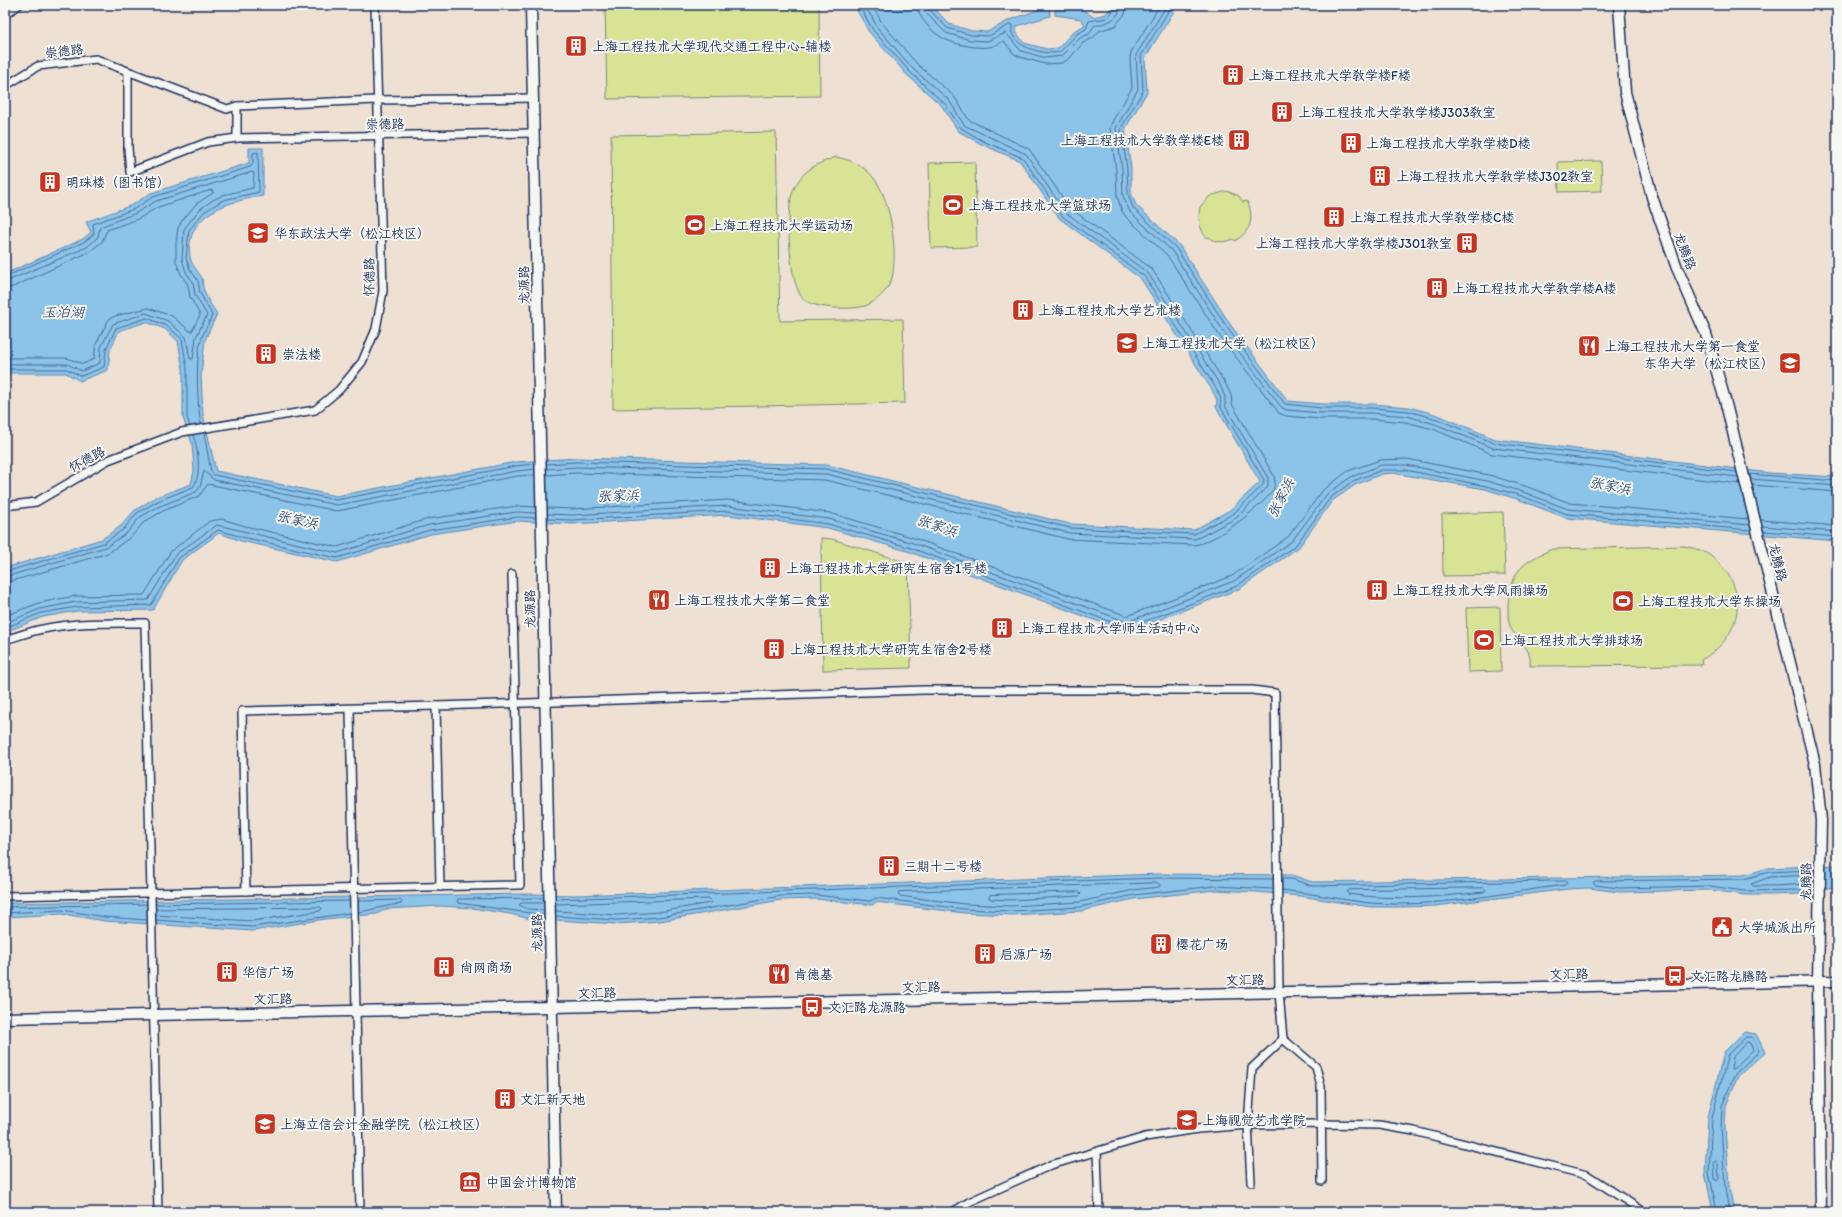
<svg xmlns="http://www.w3.org/2000/svg" width="1842" height="1217" viewBox="0 0 1842 1217" font-family="Itim,'LXGW WenKai TC',sans-serif">
	<style>
		.green { fill: #d8e396; stroke: #7a897a }
		.water { fill: #8bc3e9; stroke: #5e88b1 }
		.lines { fill: none; stroke-linecap: round; stroke-linejoin: round }
		.shore { stroke: #486a96; stroke-width: 1 }
		.minor-casing { stroke: #1b2f5e; stroke-width: 10 }
		.secondary-casing { stroke: #1b2f5e; stroke-width: 13 }
		.minor { stroke: #f6f6f2; stroke-width: 7 }
		.secondary { stroke: #f6f6f2; stroke-width: 10 }
		.labels { text-anchor: middle; dominant-baseline: central; stroke-width: 4; stroke-linejoin: round; paint-order: stroke }
		.poi-label { font-size: 13px; fill: #1b2f5e; stroke: #f6f6f2; text-anchor: start }
		.street-label { font-size: 13px; fill: #1b2f5e; stroke: #f6f6f2 }
		.water-label { font-size: 14px; font-style: italic; fill: #375481; stroke: #f6f6f2 }
	</style>
	<rect width="100%" height="100%" fill="#eee0d3"/>
	<filter id="ink" filterUnits="userSpaceOnUse"><feTurbulence type="fractalNoise" baseFrequency=".025" numOctaves="2"/><feDisplacementMap in="SourceGraphic" scale="8" xChannelSelector="R" yChannelSelector="G"/><feConvolveMatrix kernelMatrix="1 2 1 2 8 2 1 2 1" color-interpolation-filters="sRGB"/></filter>
	<g filter="url(#ink)">
		<!-- green -->
		<g class="green">
			<polygon points="605,5 819,5 820,96 607,99"/>
			<polygon points="776,132 780,321 903,319 905,403 613,409 611,135"/>
			<path d="M836,157C851,160 863,165 873,177C891,198 898,251 892,278C889,290 876,302 865,306C851,310 818,309 806,301C788,291 786,213 792,194C793,190 796,184 799,180C808,167 822,162 836,157Z"/>
			<polygon points="1601,161 1602,191 1559,192 1558,162"/>
			<polygon points="975,162 977,247 931,248 929,163"/>
			<path d="M1227,191L1239,196L1243,202L1247,201C1255,218 1251,231 1235,241L1233,239C1225,243 1216,243 1209,237L1207,238C1199,229 1198,219 1200,207L1210,196Z"/>
			<polygon points="1503,512 1505,575 1443,576 1442,514"/>
			<polygon points="821,538 832,539 908,563 911,668 823,670"/>
			<path d="M1684,546C1694,548 1705,551 1712,557C1751,588 1743,637 1701,660L1702,665L1530,666C1530,663 1531,657 1529,654C1527,646 1514,637 1510,626C1505,609 1509,578 1523,566C1532,558 1541,554 1552,549Z"/>
			<polygon points="1500,607 1501,671 1468,672 1466,608"/>
			<polygon points="1834,895 1837,895 1837,969 1836,969"/>
		</g>
		<!-- water -->
		<g class="water">
			<path d="M854,5H931L949,24L972,31L987,32L1010,20L1049,6L1050,16L1017,26L1016,32L1024,43L1047,49L1058,48L1074,31L1085,25L1081,19L1055,15V5L1081,8L1093,17L1106,14L1113,5H1176V8L1145,58L1147,92L1125,129L1131,168V193L1136,205L1179,245L1232,327L1288,401L1322,404H1373L1409,407L1438,415L1495,439L1770,473L1837,477V541L1566,518L1520,500L1485,489L1393,473L1382,474L1355,485L1332,501L1299,547L1239,589L1127,632L907,551L828,528L728,515L572,524L518,521L431,534L337,562L241,541L219,533L182,560L153,610L77,611L43,617L5,632V568L102,539L121,526L134,511L156,497L191,484L194,471L192,443L183,418V369L178,341L165,329L146,322L119,331L110,350L108,370L80,381L66,373H5V274L83,239L91,232L86,222L132,205L151,193L249,163V148H263V196C230,201 184,213 190,257C192,266 198,271 202,278C203,282 202,287 204,290C206,299 213,307 217,314L205,340L201,375L203,414L216,471L336,496L516,462L576,458L827,465L1070,524L1194,530L1230,510L1260,482L1216,407L1217,400L1212,390L1141,279L1059,218L1020,161L981,144L958,131L942,106L907,75L869,32Z"/>
			<polygon points="1837,865 1837,886 1801,894 1770,895 1744,895 1710,890 1619,892 1589,888 1568,889 1436,906 1402,907 1370,907 1300,896 1256,892 1216,890 1134,899 1081,911 1012,915 964,913 875,902 873,905 816,899 781,900 660,921 617,924 526,918 510,914 472,908 441,906 386,909 377,914 325,919 253,931 105,921 62,914 5,917 5,903 527,894 576,895 1159,874 1292,875 1312,882 1744,875 1768,868"/>
			<polygon points="1744,1032 1756,1034 1765,1052 1738,1076 1726,1106 1725,1127 1729,1186 1734,1212 1713,1212 1705,1173 1708,1117 1724,1052"/>
		</g>
		<g class="lines">
			<!-- shore -->
			<g class="shore">
				<path d="M917,5C917,16 931,31 941,37C951,44 977,49 989,47C994,47 999,43 1004,41L1013,53L1020,57L1045,64L1062,63L1069,59L1083,43L1093,38L1099,31L1115,26L1125,14L1127,5"/>
				<path d="M923,5L925,12L946,33L970,40L987,41L1006,33L1021,51L1046,58L1062,56L1080,38L1089,34L1094,26C1106,23 1120,20 1121,5"/>
				<path d="M928,5L929,9L947,28L971,35L989,36L1011,24C1013,28 1011,30 1012,33C1017,49 1046,55 1060,52L1077,34L1086,29L1089,21L1107,18L1115,9L1116,5"/>
				<polyline points="1160,5 1131,52 1130,59 1132,88 1112,122 1110,128 1116,170 1117,196 1122,211 1126,217 1167,255 1219,335 1279,413 1286,416 1320,419 1372,419 1406,422 1433,429 1492,454 1740,484"/>
				<polyline points="1167,5 1136,55 1138,89 1116,128 1122,169 1123,196 1130,212 1172,251 1224,332 1282,408 1287,410 1321,413 1372,413 1407,416 1435,424 1493,448 1738,477"/>
				<polyline points="1172,5 1141,56 1143,91 1121,128 1127,169 1128,194 1133,208 1176,248 1228,329 1285,404 1321,408 1372,408 1408,411 1437,419 1494,443 1737,472"/>
				<path d="M5,277L84,242L94,234L93,224L134,209L153,197L250,167L253,164V153L258,152L259,192L223,200L204,212L189,230L186,258L190,269L198,281L200,293L212,315C210,322 205,329 202,337C195,354 197,406 201,424"/>
				<polyline points="5,282 87,247 98,237 100,227 136,213 156,201 252,172 254,173 253,188 223,195 213,200 200,209 184,229 182,259 186,272 193,282 195,295 207,315 196,337 193,359 190,359 186,337 168,321 146,313 113,324 101,347 100,363 82,371 67,364 5,364"/>
				<polyline points="5,288 13,287 89,252 102,242 107,230 138,219 158,207 211,190 213,191 213,193 196,204 181,222 178,228 176,243 176,262 181,274 188,285 190,297 200,315 192,331 190,331 172,316 148,308 115,316 109,319 96,344 94,359 83,364 67,358 5,358"/>
				<polyline points="5,369 67,369 81,376 104,367 106,349 116,328 147,318 167,326 182,339 187,369 187,417 190,426"/>
				<polyline points="204,433 211,472 214,475 336,500 516,466 535,464"/>
				<polyline points="547,464 576,462 826,469 1070,528 1194,534 1233,514 1263,485 1264,480 1220,406 1221,399 1216,388 1144,276 1062,216 1023,158 983,141 961,128 945,104 910,72 873,30 859,5"/>
				<polyline points="547,469 576,467 826,474 1069,533 1194,539 1198,538 1236,518 1268,487 1268,478 1225,406 1225,397 1220,385 1148,273 1065,212 1026,154 964,125 949,100 913,69 877,27 865,5"/>
				<polyline points="1749,474 1837,481"/>
				<path d="M547,475L576,473L825,480L1068,539L1194,545C1215,543 1259,508 1273,491L1275,483L1274,476L1232,404L1231,395L1225,383L1152,269L1070,208L1029,149L969,120L954,96L917,64L882,23L872,5"/>
				<polyline points="1751,479 1837,486"/>
				<polyline points="1752,485 1837,492"/>
				<polyline points="547,508 572,509 728,500 830,513 911,537 1127,616 1232,576 1288,537 1323,490 1348,471 1380,460 1407,459 1489,475 1525,486 1570,503 1748,519"/>
				<polyline points="548,514 572,515 728,506 829,519 910,542 1127,622 1234,581 1292,541 1327,494 1351,477 1381,465 1406,465 1487,481 1523,492 1568,509 1750,525"/>
				<polyline points="548,519 572,520 728,511 828,524 908,547 1127,628 1237,586 1296,545 1330,498 1353,481 1382,470 1405,470 1486,486 1522,496 1567,514 1751,530"/>
				<polyline points="1761,520 1837,526"/>
				<polyline points="1762,526 1837,532"/>
				<polyline points="1764,531 1837,537"/>
				<path d="M5,572L104,543L124,529L137,513L158,501L193,487C202,475 198,448 193,435"/>
				<polyline points="5,577 106,547 127,533 140,517 160,506 196,492 200,487 204,471 214,480 337,505 517,471 535,469"/>
				<polyline points="5,583 108,553 131,537 144,522 163,511 199,496 208,484 337,511 517,476 535,475"/>
				<polyline points="5,616 39,603 75,596 144,595 171,551 210,521 222,519 245,526 337,547 428,519 517,506 535,507"/>
				<polyline points="5,623 40,609 76,602 148,600 176,554 217,525 337,553 429,525 517,512 536,513"/>
				<polyline points="5,628 41,613 77,607 151,605 179,558 218,530 242,537 337,558 430,530 518,517 536,518"/>
				<path d="M1282,879H1292L1312,886L1551,881H1565L1567,883L1565,885C1500,893 1435,908 1370,903C1341,900 1312,893 1282,890"/>
				<path d="M1814,882C1794,886 1774,886 1753,886L1751,884L1770,877L1814,875"/>
				<polygon points="1158,883 1160,885 1159,887 1133,890 1080,902 1012,906 965,904 899,896 898,894 899,892"/>
				<polyline points="1814,887 1800,890 1744,891 1710,886 1619,888 1595,885 1593,883 1595,881 1744,879 1769,872 1814,870"/>
				<path d="M1484,888L1486,890L1484,892C1439,897 1394,901 1348,894L1347,892L1349,890Z"/>
				<polygon points="1079,892 1081,894 1079,896 1012,900 990,899 989,897 990,895"/>
				<polyline points="544,898 458,899 457,901 458,903 544,915"/>
				<polyline points="556,899 1159,878 1273,879"/>
				<path d="M358,901L400,900L402,902L401,904C386,905 373,910 359,912"/>
				<polyline points="544,903 521,903 519,905 528,909 544,910"/>
				<polyline points="156,904 349,901"/>
				<polyline points="556,904 710,899 712,901 710,903 659,912 617,915 556,911"/>
				<polyline points="5,907 147,904"/>
				<polyline points="156,909 320,907 322,908 320,911 252,921 156,915"/>
				<polyline points="5,913 62,910 105,917 147,920"/>
				<polyline points="556,916 617,920 659,917 781,896 816,895 870,901 876,898 964,909 1012,911 1080,907 1134,895 1215,886 1273,889"/>
				<polyline points="156,920 252,927 350,913"/>
				<polygon points="1747,1042 1750,1043 1753,1050 1733,1069 1731,1069 1733,1057"/>
				<polygon points="1716,1161 1718,1163 1719,1178 1717,1181 1715,1179 1714,1162"/>
				<polyline points="1717,1212 1709,1172 1712,1118 1728,1054 1746,1037 1752,1037 1759,1051 1735,1074 1722,1106 1721,1127 1725,1187 1729,1212"/>
			</g>
			<!-- minor casing -->
			<g class="minor-casing">
				<g id="minor">
					<polyline points="5,14 19,5"/>
					<polyline points="128,72 128,148 130,172 208,142 237,138 534,133"/>
					<polyline points="5,86 38,66 96,59 227,109 237,106 377,100 533,98"/>
					<polyline points="237,106 237,138"/>
					<polyline points="5,506 36,502 108,460 182,432 315,410 339,390 362,362 376,329 383,291 375,5"/>
					<path d="M5,640C18,636 31,631 43,629C77,622 111,623 145,623L158,1212"/>
					<polyline points="350,709 360,1212"/>
					<polyline points="440,887 436,706 924,690 1252,690 1275,693 1279,992 1283,1039 1316,1067 1321,1086 1322,1181"/>
					<polyline points="246,891 242,711 436,706"/>
					<polyline points="5,896 520,885 512,574"/>
					<polyline points="1097,1152 1099,1212"/>
					<polyline points="1251,1182 1248,1125 1252,1068 1283,1039"/>
					<polyline points="953,1212 969,1202 1051,1165 1145,1137 1198,1129 1248,1125 1321,1124 1379,1125 1414,1131 1587,1175 1644,1212"/>
				</g>
			</g>
			<!-- secondary casing -->
			<g class="secondary-casing">
				<g id="secondary">
					<polyline points="531,5 556,1212"/>
					<polyline points="1619,5 1625,92 1652,197 1677,268 1706,334 1725,400 1815,764 1821,820 1818,982 1821,1212"/>
					<polyline points="5,1018 1837,981"/>
				</g>
			</g>
			<!-- minor -->
			<use href="#minor" class="minor"/>
			<!-- secondary -->
			<use href="#secondary" class="secondary"/>
		</g>
	</g>
	<!-- icons -->
	<defs>
		<g id="building-square" transform="scale(1.15)"><rect x="-9" y="-9" width="18" height="18" rx="4" fill="#c8321e" stroke="#f6f6f2"/><path d="M-4-6H4V6H1V3H-1V6H-4ZM-2.5-4.3h1.7v1.8h-1.7ZM.8-4.3h1.7v1.8H.8ZM-2.5-1h1.7V.8h-1.7ZM.8-1h1.7V.8H.8Z" fill="#fff"/></g>
		<g id="stadium-square" transform="scale(1.15)"><rect x="-9" y="-9" width="18" height="18" rx="4" fill="#c8321e" stroke="#f6f6f2"/><path d="M0-5a6.5 5 0 1 0 0 10a6.5 5 0 1 0 0-10ZM-3.5-1.8h7v3.6h-7Z" fill="#fff"/></g>
		<g id="university-square" transform="scale(1.15)"><rect x="-9" y="-9" width="18" height="18" rx="4" fill="#c8321e" stroke="#f6f6f2"/><path d="M0-5L7-2L0 1L-7-2ZM-4 1L0 2.5L4 1V4Q0 6-4 4Z" fill="#fff"/></g>
		<g id="restaurant-square" transform="scale(1.15)"><rect x="-9" y="-9" width="18" height="18" rx="4" fill="#c8321e" stroke="#f6f6f2"/><path d="M-5-6h1v4h1v-4h1v4h1v-4h1v5L-1.5 .5V6h-2V.5L-5-1ZM5-6V6H3V1.5H1.5Q1.5-4 5-6Z" fill="#fff"/></g>
		<g id="civic-square" transform="scale(1.15)"><rect x="-9" y="-9" width="18" height="18" rx="4" fill="#c8321e" stroke="#f6f6f2"/><path d="M-.6-6.5H3V-4.5H.6V-3L4-1V1h2V6H-6V1h2V-1L-.6-3ZM-1.2 2.5V6h2.4V2.5Z" fill="#fff"/></g>
		<g id="bus-square" transform="scale(1.15)"><rect x="-9" y="-9" width="18" height="18" rx="4" fill="#c8321e" stroke="#f6f6f2"/><path d="M-5-6H5V4H4V6H2V4H-2V6H-4V4H-5ZM-3.5-4V0h7V-4ZM-3.5 1.2v1.5H-2V1.2ZM2 1.2v1.5H3.5V1.2Z" fill="#fff"/></g>
		<g id="museum-square" transform="scale(1.15)"><rect x="-9" y="-9" width="18" height="18" rx="4" fill="#c8321e" stroke="#f6f6f2"/><path d="M0-6L6-3V-2H-6V-3ZM-5-1h2V3h-2ZM-1-1h2V3h-2ZM3-1h2V3H3ZM-6 4H6V6H-6Z" fill="#fff"/></g>
	</defs>
	<g fill-rule="evenodd">
		<use href="#building-square" x="576" y="46"/>
		<use href="#building-square" x="1233" y="75"/>
		<use href="#building-square" x="1282" y="112"/>
		<use href="#building-square" x="1239" y="140"/>
		<use href="#building-square" x="1351" y="143"/>
		<use href="#building-square" x="1380" y="176"/>
		<use href="#building-square" x="50" y="182"/>
		<use href="#stadium-square" x="953" y="205"/>
		<use href="#building-square" x="1334" y="217"/>
		<use href="#stadium-square" x="695" y="225"/>
		<use href="#university-square" x="258" y="233"/>
		<use href="#building-square" x="1467" y="243"/>
		<use href="#building-square" x="1437" y="288"/>
		<use href="#building-square" x="1023" y="310"/>
		<use href="#university-square" x="1127" y="343"/>
		<use href="#restaurant-square" x="1589" y="346"/>
		<use href="#building-square" x="266" y="354"/>
		<use href="#university-square" x="1790" y="363"/>
		<use href="#building-square" x="770" y="568"/>
		<use href="#building-square" x="1377" y="590"/>
		<use href="#restaurant-square" x="659" y="600"/>
		<use href="#stadium-square" x="1623" y="601"/>
		<use href="#building-square" x="1002" y="628"/>
		<use href="#stadium-square" x="1484" y="640"/>
		<use href="#building-square" x="774" y="649"/>
		<use href="#building-square" x="889" y="866"/>
		<use href="#civic-square" x="1722" y="927"/>
		<use href="#building-square" x="1161" y="944"/>
		<use href="#building-square" x="985" y="954"/>
		<use href="#building-square" x="444" y="967"/>
		<use href="#building-square" x="227" y="972"/>
		<use href="#restaurant-square" x="779" y="974"/>
		<use href="#bus-square" x="1675" y="976"/>
		<use href="#bus-square" x="812" y="1007"/>
		<use href="#building-square" x="505" y="1099"/>
		<use href="#university-square" x="1187" y="1120"/>
		<use href="#university-square" x="265" y="1124"/>
		<use href="#museum-square" x="470" y="1182"/>
	</g>
	<g class="labels">
		<!-- poi labels -->
		<g class="poi-label">
			<text x="592" y="46">上海工程技术大学现代交通工程中心-辅楼</text>
			<text x="1248" y="75">上海工程技术大学教学楼F楼</text>
			<text x="1298" y="112">上海工程技术大学教学楼J303教室</text>
			<text x="1224" y="140" text-anchor="end">上海工程技术大学教学楼E楼</text>
			<text x="1366" y="143">上海工程技术大学教学楼D楼</text>
			<text x="1396" y="176">上海工程技术大学教学楼J302教室</text>
			<text x="66" y="182">明珠楼（图书馆）</text>
			<text x="968" y="205">上海工程技术大学篮球场</text>
			<text x="1350" y="217">上海工程技术大学教学楼C楼</text>
			<text x="710" y="225">上海工程技术大学运动场</text>
			<text x="274" y="233">华东政法大学（松江校区）</text>
			<text x="1452" y="243" text-anchor="end">上海工程技术大学教学楼J301教室</text>
			<text x="1452" y="288">上海工程技术大学教学楼A楼</text>
			<text x="1038" y="310">上海工程技术大学艺术楼</text>
			<text x="1142" y="343">上海工程技术大学（松江校区）</text>
			<text x="1604" y="346">上海工程技术大学第一食堂</text>
			<text x="282" y="354">崇法楼</text>
			<text x="1774" y="363" text-anchor="end">东华大学（松江校区）</text>
			<text x="786" y="568">上海工程技术大学研究生宿舍1号楼</text>
			<text x="1392" y="590">上海工程技术大学风雨操场</text>
			<text x="674" y="600">上海工程技术大学第二食堂</text>
			<text x="1638" y="601">上海工程技术大学东操场</text>
			<text x="1018" y="628">上海工程技术大学师生活动中心</text>
			<text x="1500" y="640">上海工程技术大学排球场</text>
			<text x="790" y="649">上海工程技术大学研究生宿舍2号楼</text>
			<text x="904" y="866">三期十二号楼</text>
			<text x="1738" y="927">大学城派出所</text>
			<text x="1176" y="944">樱花广场</text>
			<text x="1000" y="954">启源广场</text>
			<text x="460" y="967">尚网商场</text>
			<text x="242" y="972">华信广场</text>
			<text x="794" y="974">肯德基</text>
			<text x="1690" y="976">文汇路龙腾路</text>
			<text x="828" y="1007">文汇路龙源路</text>
			<text x="520" y="1099">文汇新天地</text>
			<text x="1202" y="1120">上海视觉艺术学院</text>
			<text x="280" y="1124">上海立信会计金融学院（松江校区）</text>
			<text x="486" y="1182">中国会计博物馆</text>
		</g>
		<!-- street labels -->
		<g class="street-label">
			<text transform="translate(64 51) rotate(-7)">崇德路</text>
			<text transform="translate(385 124) rotate(-1)">崇德路</text>
			<text transform="translate(1685 251) rotate(69)">龙腾路</text>
			<text transform="translate(369 277) rotate(-89)">怀德路</text>
			<text transform="translate(524 285) rotate(-91)">龙源路</text>
			<text transform="translate(87 459) rotate(-28)">怀德路</text>
			<text transform="translate(1778 562) rotate(76)">龙腾路</text>
			<text transform="translate(530 609) rotate(-91)">龙源路</text>
			<text transform="translate(1806 882) rotate(-89)">龙腾路</text>
			<text transform="translate(537 933) rotate(-91)">龙源路</text>
			<text transform="translate(1569 974) rotate(-1)">文汇路</text>
			<text transform="translate(1245 980) rotate(-1)">文汇路</text>
			<text transform="translate(921 987) rotate(-1)">文汇路</text>
			<text transform="translate(597 993) rotate(-1)">文汇路</text>
			<text transform="translate(273 999) rotate(-1)">文汇路</text>
		</g>
		<!-- water labels -->
		<g class="water-label">
			<text x="63" y="312">玉泊湖</text>
			<text transform="translate(1610 486) rotate(11)">张家浜</text>
			<text transform="translate(618 496) rotate(-2)">张家浜</text>
			<text transform="translate(1281 498) rotate(-63)">张家浜</text>
			<text transform="translate(297 520) rotate(12)">张家浜</text>
			<text transform="translate(937 526) rotate(18)">张家浜</text>
		</g>
	</g>
	<!-- margin -->
	<rect width="1842" height="1217" fill="none" stroke="#f6f6f2" stroke-width="20"/>
	<rect x="10" y="10" width="1822" height="1197" fill="none" stroke="#1b2f5e" stroke-width="1.5" filter="url(#ink)"/>
</svg>
